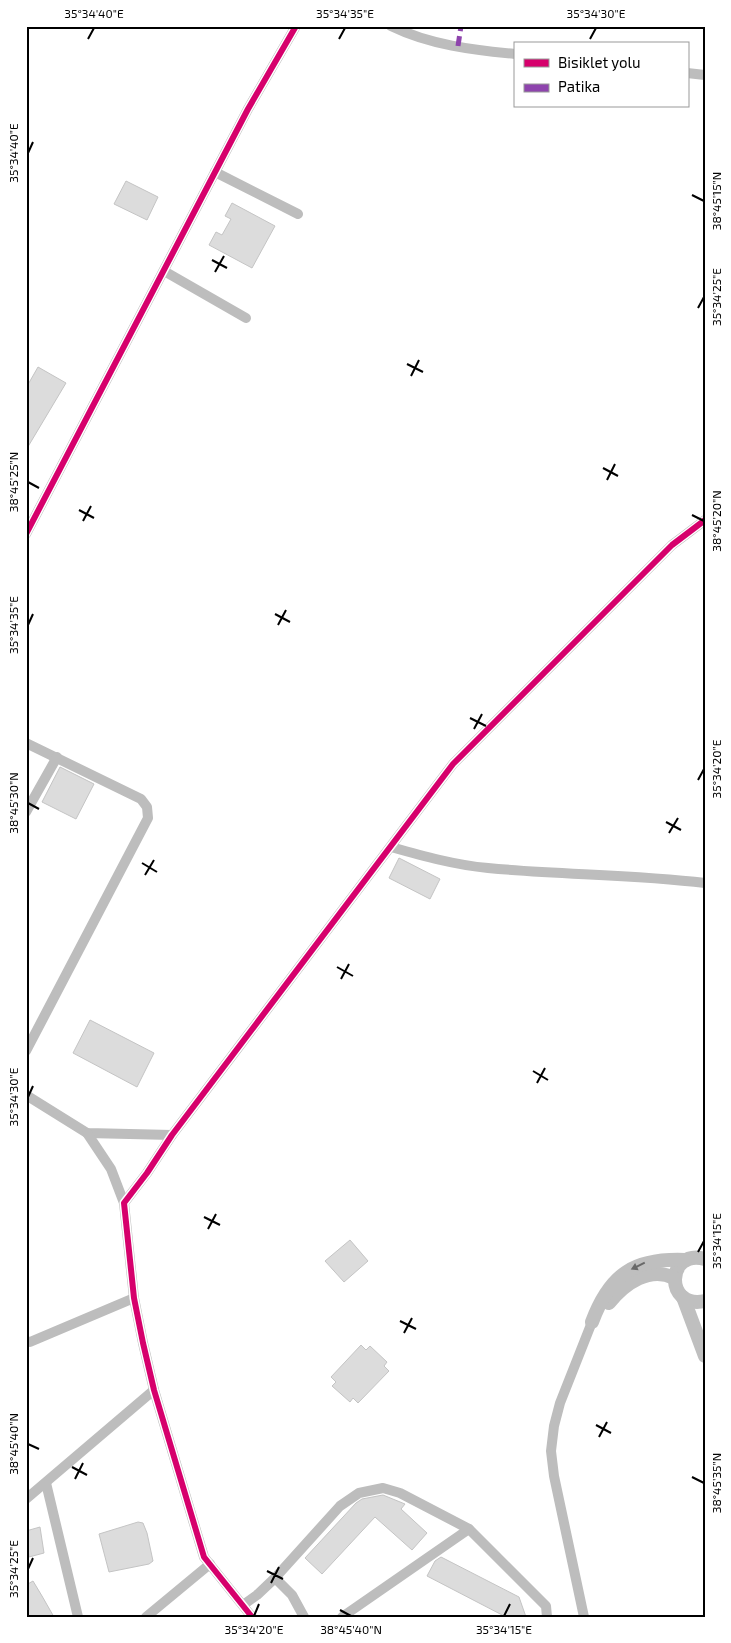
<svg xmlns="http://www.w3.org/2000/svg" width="731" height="1643" viewBox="0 0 731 1643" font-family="'Exo 2',sans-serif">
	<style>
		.building { fill: #dcdcdc; stroke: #c4c4c4 }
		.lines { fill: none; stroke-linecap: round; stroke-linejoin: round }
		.street { stroke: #bdbdbd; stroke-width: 10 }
		.secondary { stroke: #bfbfbf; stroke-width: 14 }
		.quiet { stroke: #8e44ad; stroke-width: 5; stroke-dasharray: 10 5; stroke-linecap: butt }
		.cycleway-casing { stroke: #fff; stroke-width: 9 }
		.cycleway { stroke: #d6006c; stroke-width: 6 }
		.oneway { fill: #696969 }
		.ticks { fill: none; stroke: #000; stroke-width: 2 }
		.neatline { fill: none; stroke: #000; stroke-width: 2 }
		.ticks-label { font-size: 12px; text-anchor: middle; fill: #000 }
	</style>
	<rect width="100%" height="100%" fill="#fff"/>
	<!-- building -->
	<g class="building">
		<polygon points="126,181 158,197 147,220 114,204"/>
		<polygon points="232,203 275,226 252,268 209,245 216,232 222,235 231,219 225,216"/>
		<polygon points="38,367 66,383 26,450 26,388"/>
		<polygon points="60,767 94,784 76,819 42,802"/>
		<polygon points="399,858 440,879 430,899 389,878"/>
		<polygon points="90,1020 154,1053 137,1087 73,1053"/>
		<polygon points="350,1240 368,1261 344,1282 325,1261"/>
		<polygon points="361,1345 366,1350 370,1346 387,1362 384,1366 389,1371 358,1403 353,1398 350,1402 332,1386 336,1382 331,1377"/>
		<polygon points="383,1495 405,1504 401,1509 427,1533 412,1550 375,1517 322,1574 305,1558 356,1503 362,1499"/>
		<polygon points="138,1522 143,1523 147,1533 153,1561 149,1564 109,1572 99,1534"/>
		<polygon points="40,1527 44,1553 29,1557 26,1531"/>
		<polygon points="441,1557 519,1597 526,1617 506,1617 427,1576 435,1561"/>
		<polygon points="33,1581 42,1596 54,1617 26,1617 26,1585"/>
	</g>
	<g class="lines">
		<!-- street -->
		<g class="street">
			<path d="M391,26C430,45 473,50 515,54"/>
			<polyline points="687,73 705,75"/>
			<polyline points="215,172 298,214"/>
			<polyline points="164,271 246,318"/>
			<polyline points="26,534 248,109 296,26"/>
			<polyline points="26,743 141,799 147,807 148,818 26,1051"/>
			<polyline points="26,812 57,757"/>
			<path d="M391,847C423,856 455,865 488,868C560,875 633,874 705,883"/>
			<polyline points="26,1095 87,1133 172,1135"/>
			<polyline points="87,1133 111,1169 124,1203"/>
			<polyline points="26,1341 30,1342 134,1298"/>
			<polyline points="46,1483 78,1617"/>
			<polyline points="26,1499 154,1390"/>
			<polyline points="275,1578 340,1506 359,1493 383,1488 400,1493 469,1529 546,1606 547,1617"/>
			<polyline points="243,1605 257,1595 275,1578 292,1595 304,1617"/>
			<polyline points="146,1617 210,1564"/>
			<polyline points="252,1617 204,1557 154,1390 143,1343 134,1298 124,1203 147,1173 172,1135 453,764 672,545 705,520"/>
			<polyline points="342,1617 469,1529"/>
			<polyline points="584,1617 554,1476 551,1451 554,1426 560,1403 592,1322"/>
		</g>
		<!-- secondary -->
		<g class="secondary">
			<path d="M705,1259C666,1248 664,1310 705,1301"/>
			<polyline points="683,1297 705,1356"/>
			<path d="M609,1303C625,1283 650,1266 674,1278"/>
			<path d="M592,1322C610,1274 634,1258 685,1260"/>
		</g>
		<!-- quiet -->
		<polyline class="quiet" points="458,46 461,26"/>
		<!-- cycleway casing -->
		<g class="cycleway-casing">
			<g id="cycleway">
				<polyline points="26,534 248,109 296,26"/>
				<polyline points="252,1617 204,1557 154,1390 143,1343 134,1298 124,1203 147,1173 172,1135 453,764 672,545 705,520"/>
			</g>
		</g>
		<!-- cycleway -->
		<use href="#cycleway" class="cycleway"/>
	</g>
	<!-- one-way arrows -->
	<defs><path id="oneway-solid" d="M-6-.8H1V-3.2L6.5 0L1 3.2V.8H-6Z" transform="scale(1.25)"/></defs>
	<use class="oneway" href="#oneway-solid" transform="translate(638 1266) rotate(154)"/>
	<!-- ticks -->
	<path class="ticks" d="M88,39L94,28M339,39L345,28M590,39L596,28M28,153L33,142M692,195L704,201M212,260L227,268M215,272L224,256M698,308L704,297M407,364L423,372M411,376L419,360M603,468L618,476M607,480L615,464M28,482L39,488M79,510L94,518M692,515L704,521M83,521L91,506M275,614L290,622M28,625L33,614M278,625L286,610M470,718L486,726M474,729L482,714M698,780L704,769M28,803L39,809M666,822L681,830M669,833L678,818M142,863L157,872M145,875L154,860M337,967L353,976M341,979L349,964M533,1071L548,1080M537,1083L545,1068M28,1097L33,1086M204,1217L220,1225M208,1229L216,1214M698,1252L704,1241M400,1321L416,1329M404,1333L412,1318M596,1425L611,1433M599,1437L607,1422M28,1444L39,1449M72,1467L87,1475M692,1477L704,1483M75,1479L83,1463M28,1569L33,1558M267,1571L283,1579M271,1583L279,1567M340,1610L351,1616M254,1616L259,1604M504,1616L510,1604"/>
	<!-- border -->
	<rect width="731" height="1643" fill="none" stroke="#ffffff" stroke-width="55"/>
	<!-- legend -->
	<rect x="514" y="42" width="175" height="65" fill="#ffffff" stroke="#999999"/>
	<rect x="524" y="59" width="25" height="8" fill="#d6006c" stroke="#999999"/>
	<text x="558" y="68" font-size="15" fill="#000000">Bisiklet yolu</text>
	<rect x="524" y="84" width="25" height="8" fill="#8e44ad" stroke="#999999"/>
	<text x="558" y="92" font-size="15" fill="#000000">Patika</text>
	<rect x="28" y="28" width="676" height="1588" class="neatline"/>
	<g class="ticks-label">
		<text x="94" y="18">35°34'40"E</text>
		<text x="345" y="18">35°34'35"E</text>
		<text x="596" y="18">35°34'30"E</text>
		<text transform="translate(14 153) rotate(-90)" y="4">35°34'40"E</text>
		<text transform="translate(717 201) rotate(-90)" y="4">38°45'15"N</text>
		<text transform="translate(717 297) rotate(-90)" y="4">35°34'25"E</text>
		<text transform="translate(14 482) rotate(-90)" y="4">38°45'25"N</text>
		<text transform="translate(717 521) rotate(-90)" y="4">38°45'20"N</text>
		<text transform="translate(14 625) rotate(-90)" y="4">35°34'35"E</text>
		<text transform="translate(717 769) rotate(-90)" y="4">35°34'20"E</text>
		<text transform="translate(14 803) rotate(-90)" y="4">38°45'30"N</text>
		<text transform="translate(14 1097) rotate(-90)" y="4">35°34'30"E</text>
		<text transform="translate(717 1241) rotate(-90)" y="4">35°34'15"E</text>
		<text transform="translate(14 1444) rotate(-90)" y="4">38°45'40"N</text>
		<text transform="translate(717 1483) rotate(-90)" y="4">38°45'35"N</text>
		<text transform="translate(14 1569) rotate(-90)" y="4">35°34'25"E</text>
		<text x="254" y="1634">35°34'20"E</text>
		<text x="351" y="1634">38°45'40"N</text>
		<text x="504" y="1634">35°34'15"E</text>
	</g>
</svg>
